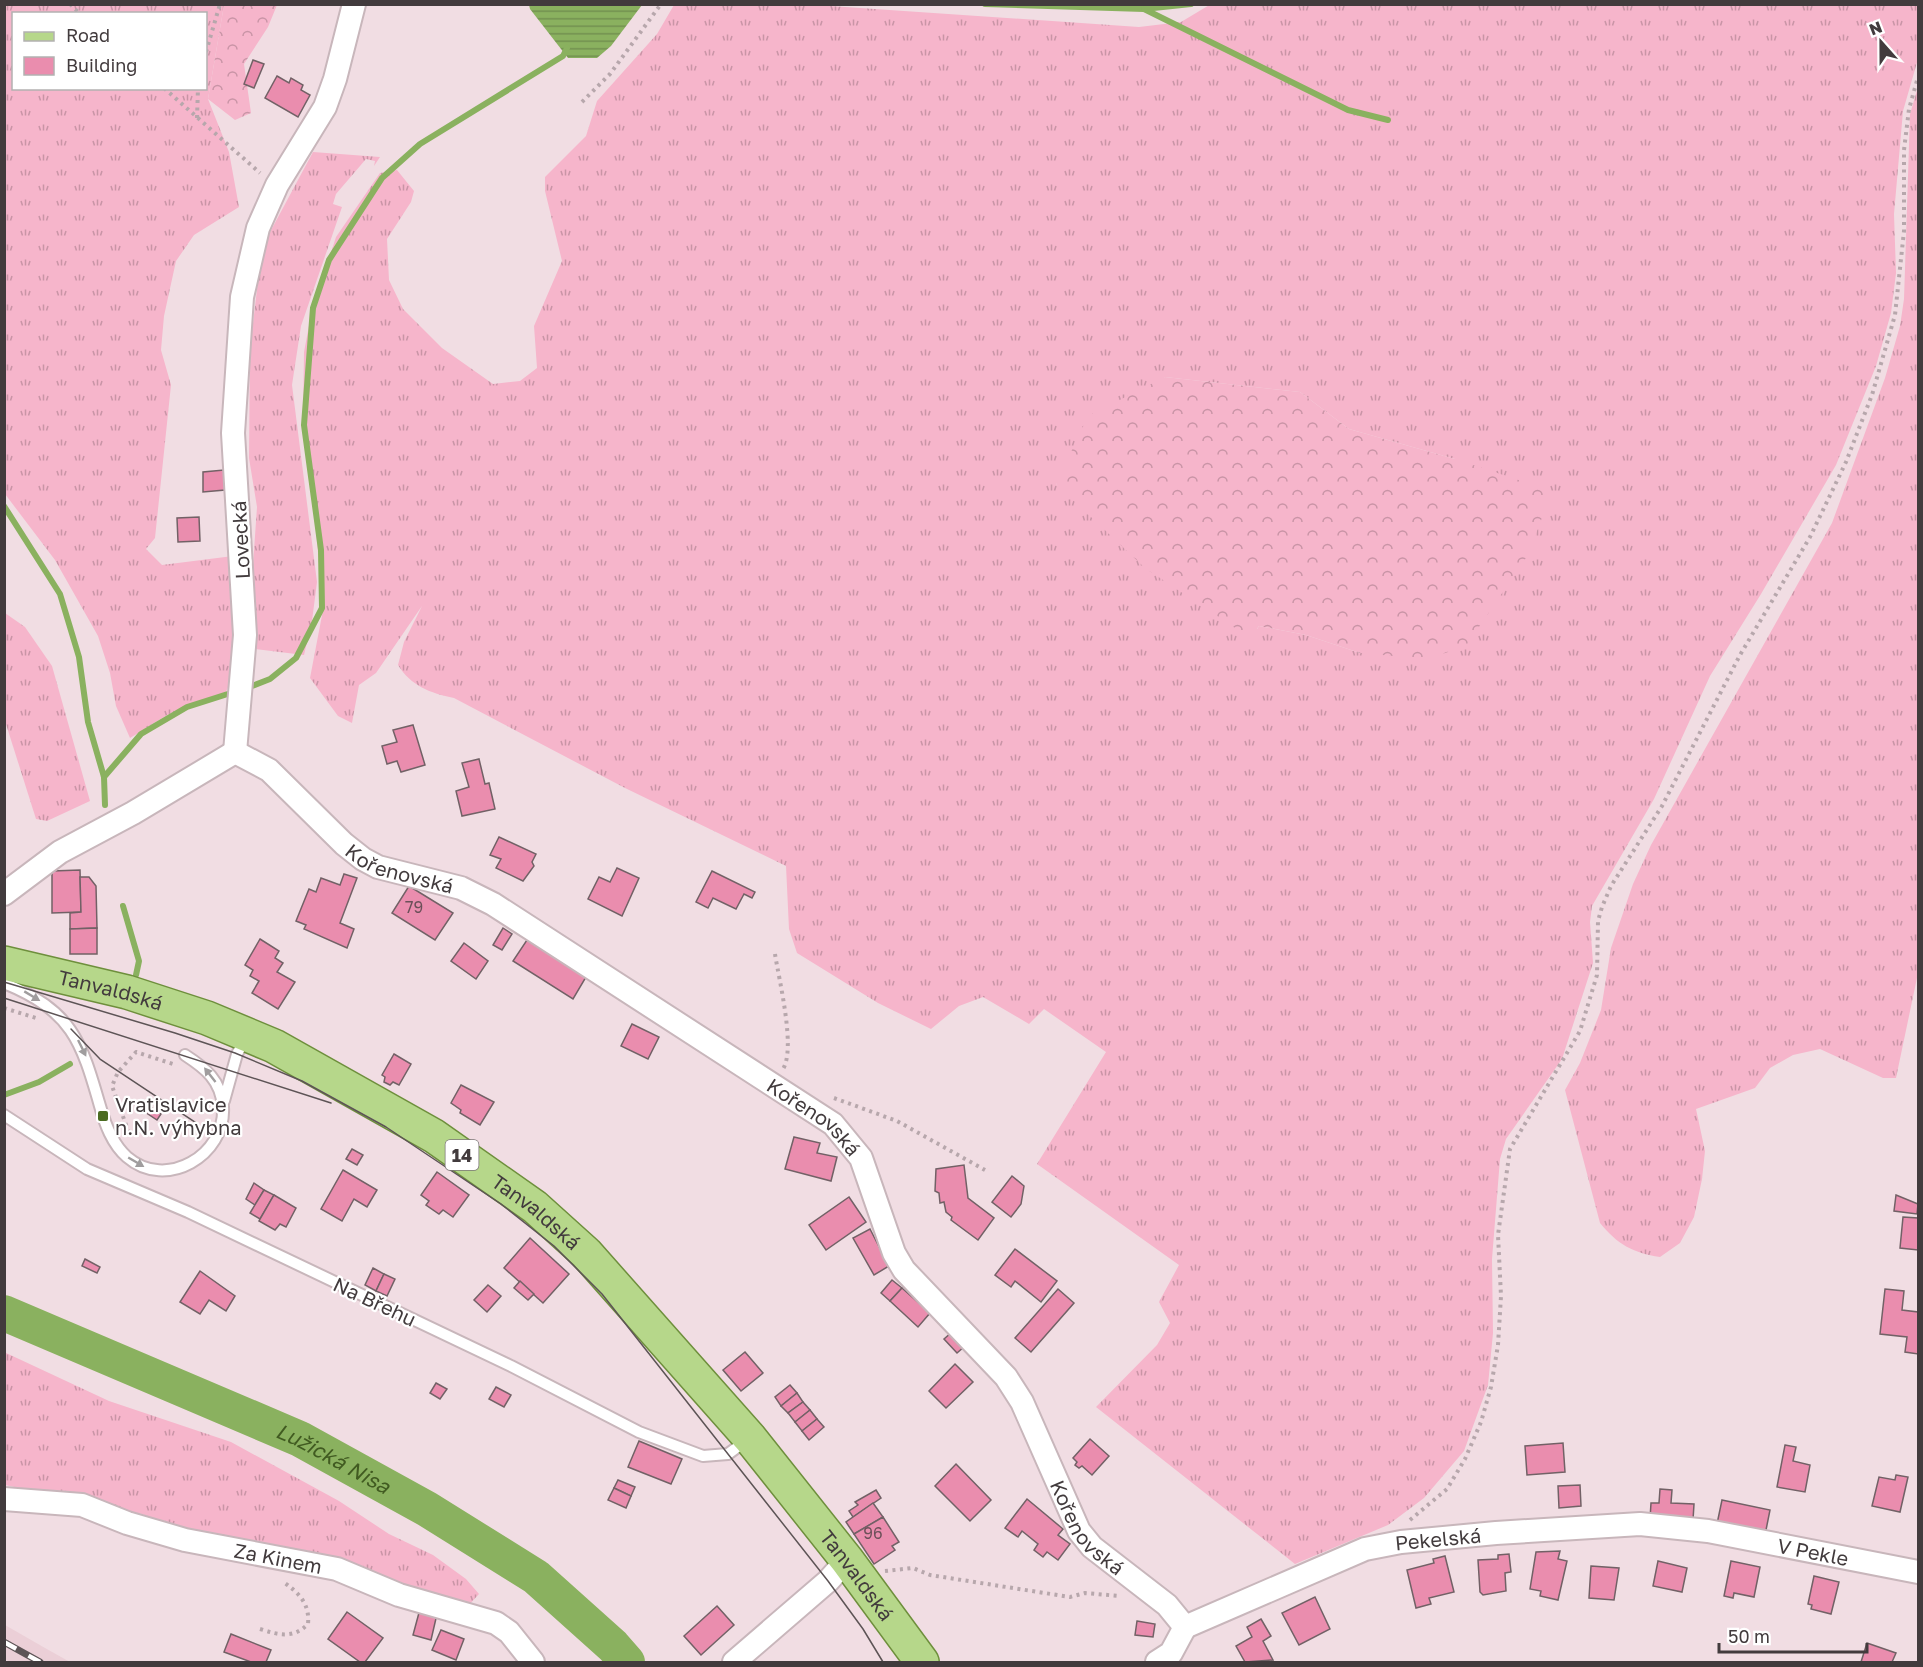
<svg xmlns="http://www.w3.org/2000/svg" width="1923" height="1667" viewBox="0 0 1923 1667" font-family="'Golos Text',sans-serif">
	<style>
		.built { fill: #ebcfd7 }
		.grass { fill: url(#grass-tufts); fill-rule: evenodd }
		.forest { fill: url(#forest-crowns) }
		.water { fill: url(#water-rules) }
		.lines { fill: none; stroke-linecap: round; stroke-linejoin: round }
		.stream { stroke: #8ab15f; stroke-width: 6 }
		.river { stroke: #8ab15f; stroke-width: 36 }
		.building { fill: #ea8dae; stroke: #726166; stroke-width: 1.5 }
		.lane-casing { stroke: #c8b6bb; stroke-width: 14 }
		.street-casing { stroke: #c8b6bb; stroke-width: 26 }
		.primary-casing { stroke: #6e8f3c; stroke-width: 36 }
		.path { stroke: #b7a7ac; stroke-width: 4; stroke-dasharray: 3 4.5; stroke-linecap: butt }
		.lane { stroke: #fff; stroke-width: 10 }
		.street { stroke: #fff; stroke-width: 22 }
		.primary { stroke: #b6d78a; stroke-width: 33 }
		.tram { stroke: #5d5456; stroke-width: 1.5 }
		.rail-casing { stroke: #5d5456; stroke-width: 7 }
		.rail { stroke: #fff; stroke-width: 4.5; stroke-dasharray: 14; stroke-linecap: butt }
		.oneway { fill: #a09d9e }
		.poi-dot { fill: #4b6c22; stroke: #fff; stroke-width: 2 }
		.labels { text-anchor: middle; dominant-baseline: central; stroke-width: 4.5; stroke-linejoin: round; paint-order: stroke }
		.number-label { font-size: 16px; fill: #6c5059 }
		.shield { fill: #fff; stroke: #7b7677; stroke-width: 1.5 }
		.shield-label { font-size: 18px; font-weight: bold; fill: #423b3d }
		.street-label { font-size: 20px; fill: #423b3d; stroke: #fff }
		.poi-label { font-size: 20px; fill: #423b3d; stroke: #fff; text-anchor: start }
		.water-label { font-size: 21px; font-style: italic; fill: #415b21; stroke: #fff }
	</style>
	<defs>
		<pattern id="grass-tufts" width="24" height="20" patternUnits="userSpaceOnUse" patternTransform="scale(1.5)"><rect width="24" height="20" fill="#f6b5cb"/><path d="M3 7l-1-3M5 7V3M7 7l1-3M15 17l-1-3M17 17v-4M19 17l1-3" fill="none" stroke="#c994a6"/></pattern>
		<pattern id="forest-crowns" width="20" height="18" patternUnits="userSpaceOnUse" patternTransform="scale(1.5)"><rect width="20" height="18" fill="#f6b5cb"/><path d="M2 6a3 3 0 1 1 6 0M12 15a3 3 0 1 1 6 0" fill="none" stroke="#c994a6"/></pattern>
		<pattern id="water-rules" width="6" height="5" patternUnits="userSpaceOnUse" patternTransform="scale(1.5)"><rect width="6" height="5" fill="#8ab15f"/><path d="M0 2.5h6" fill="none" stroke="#729150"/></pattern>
	</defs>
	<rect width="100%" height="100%" fill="#f1dde3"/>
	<!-- built -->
	<polygon class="built" points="5,1625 45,1648 70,1662 10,1662 5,1659"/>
	<!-- grass -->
	<g class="grass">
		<path d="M1211,4L1918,5V59L1903,111L1894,214L1896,273L1891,313L1876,366L1836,465L1761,594L1710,676L1654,799L1592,906L1590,922L1593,963L1562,1059L1506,1139L1500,1159L1492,1259L1493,1333L1488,1385L1464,1451L1424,1498L1388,1525L1295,1564L1096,1407L1157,1345L1170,1323L1159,1302L1179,1265L1037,1164L1106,1052L1044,1009L1029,1024L983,997L959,1006L931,1029L878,1003L797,953L789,929L786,866L625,788L454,698C430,693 411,686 398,665L404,642L422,606L376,673L359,685L352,723L338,716L310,678L323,610L314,506L303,426L304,352L311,315L336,237L380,173L397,170L414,191L411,202L387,239L389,280L403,309L442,348L493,384L520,381L537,368L534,326L562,261L545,191V177L586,136L597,101L657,34L674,5H816L1139,27L1181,22ZM1165,377L1300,392L1349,429L1455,459L1360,653L1306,635L1259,626L1257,629L1056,484Z"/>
		<path d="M5,5H224L208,99L229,152L239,207L194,235L176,261L164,316L161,350L171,385L155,538L146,549L162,565L233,556C233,581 241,683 222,697C214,703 201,702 191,705C169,711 149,727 130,738L116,706L110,673L98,636L55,560L5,494ZM14,14H206V88H14Z"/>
		<path d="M1918,87V973L1896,1078H1883L1820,1049L1793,1055L1770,1068L1755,1088L1696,1109L1705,1151L1702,1179L1694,1217L1680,1243L1660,1257C1633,1253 1617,1244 1600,1223L1565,1090L1580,1063L1601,1010L1611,948L1633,884L1651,845L1832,523L1885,378L1900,326L1904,299L1910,114Z"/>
		<polygon points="313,152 380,157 374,166 375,161 366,159 336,194 333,204 342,207 301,326 292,385 317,582 312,621 304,655 255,649 253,565 257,507 249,458 250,349 262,247"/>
		<polygon points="5,613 25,627 52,666 90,801 47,821 36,819 5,721"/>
		<polygon points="4,1352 109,1401 231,1442 339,1501 389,1534 433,1555 466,1579 479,1594 466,1608 305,1557 173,1526 142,1514 5,1485"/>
	</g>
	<!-- forest -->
	<g class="forest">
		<polygon points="224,5 277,5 268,27 244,64 251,113 235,120 208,99"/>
		<polygon points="1165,377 1300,392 1349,429 1455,459 1552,491 1528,555 1466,646 1427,659 1360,653 1306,635 1259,626 1250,638 1145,568 1056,484 1088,416"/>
	</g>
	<!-- water -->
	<polygon class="water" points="529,5 529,4 642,5 611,46 597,58 568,58 530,9"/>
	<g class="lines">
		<!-- stream -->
		<g class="stream">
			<polyline points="985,4 1144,9 1348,110 1388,120"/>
			<polyline points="1144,9 1191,4"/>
			<polyline points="4,506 60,594 79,657 88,722 104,777 105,805"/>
			<polyline points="252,686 270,679 296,658 322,608 321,550 304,425 313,308 329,260 382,178 420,144 563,56 567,48"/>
			<polyline points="104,777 141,734 187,707 234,692"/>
			<polyline points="123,906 139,961 136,975"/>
			<polyline points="4,1095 39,1082 70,1064"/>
		</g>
		<!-- river -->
		<path class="river" id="s1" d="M4,1313L300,1439L427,1509L536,1577L613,1646L627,1662"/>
	</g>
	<!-- building -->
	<g class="building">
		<polygon points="253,60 264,64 254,88 244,84"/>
		<polygon points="277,76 289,83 291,78 303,85 301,90 310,95 298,117 265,98"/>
		<polygon points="224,470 225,490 203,492 203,472"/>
		<polygon points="199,517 200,541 178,542 177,518"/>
		<polygon points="413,725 425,765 401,772 397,761 387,764 382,746 397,742 393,730"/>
		<polygon points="479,759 485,784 489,783 495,809 462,816 456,791 469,787 462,763"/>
		<polygon points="499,837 536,854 532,862 534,866 523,881 496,868 501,859 490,855"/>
		<polygon points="617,868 639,878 622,916 588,899 599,877 610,882"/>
		<polygon points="80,870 81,912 52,913 52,871"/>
		<polygon points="712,871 755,892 752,898 744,894 736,909 713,898 708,908 696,902"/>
		<polygon points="344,874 357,878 340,923 354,929 347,948 304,929 306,925 296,921 309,889 316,892 321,878 340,885"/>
		<polygon points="80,877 89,877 96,886 97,928 70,929 70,913 81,912"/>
		<polygon points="409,886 453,913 435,940 392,913"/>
		<polygon points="97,928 97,954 70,954 70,929"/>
		<polygon points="503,928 512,934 502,950 493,945"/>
		<polygon points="260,939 279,951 275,958 283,963 277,972 295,982 278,1009 252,993 259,981 250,976 253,970 245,965"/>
		<polygon points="527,940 586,977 573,999 513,961"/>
		<polygon points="464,943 488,961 476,979 451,961"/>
		<polygon points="632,1024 659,1037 648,1059 621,1046"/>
		<polygon points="394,1054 411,1064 399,1085 393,1082 390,1085 384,1082 385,1077 382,1075"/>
		<polygon points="461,1085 494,1102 480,1125 460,1113 461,1110 451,1103"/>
		<polygon points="146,1104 161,1114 157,1120 142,1110"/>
		<polygon points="794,1137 820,1143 817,1153 837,1157 831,1181 785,1169"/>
		<polygon points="352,1149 363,1155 357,1165 346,1159"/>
		<polygon points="964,1165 968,1198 994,1218 978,1240 951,1220 952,1217 946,1212 944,1202 940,1203 939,1193 935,1191 936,1169"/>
		<polygon points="343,1170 377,1190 367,1207 354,1199 342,1221 321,1209"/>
		<polygon points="437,1172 469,1195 453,1217 443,1210 439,1214 426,1205 429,1201 421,1195"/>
		<polygon points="1012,1176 1024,1186 1021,1204 1011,1217 992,1202"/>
		<polygon points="254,1183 264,1190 255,1205 246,1199"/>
		<polygon points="264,1190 274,1195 260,1219 250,1213"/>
		<polygon points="274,1195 296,1208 286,1227 280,1224 275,1230 259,1221"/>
		<polygon points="1896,1195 1918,1204 1917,1214 1894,1211"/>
		<polygon points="849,1197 866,1222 826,1250 809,1225"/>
		<polygon points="1903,1217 1918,1218 1918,1250 1900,1248"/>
		<polygon points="870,1229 889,1266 874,1275 853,1238"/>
		<polygon points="530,1238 569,1274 543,1303 504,1268"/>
		<polygon points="1015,1249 1057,1281 1041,1302 1015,1281 1011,1287 995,1275"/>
		<polygon points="85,1259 100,1267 97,1273 82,1266"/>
		<polygon points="373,1268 384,1274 376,1291 365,1285"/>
		<polygon points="200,1271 235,1296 226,1311 209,1300 200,1314 180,1302"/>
		<polygon points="384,1274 395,1279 387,1296 376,1291"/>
		<polygon points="892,1280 902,1288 890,1301 881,1293"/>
		<polygon points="520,1281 534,1294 528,1300 514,1288"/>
		<polygon points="488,1285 501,1296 487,1312 474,1300"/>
		<polygon points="902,1288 930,1313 918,1327 890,1301"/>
		<polygon points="1058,1289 1074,1303 1031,1352 1015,1338"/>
		<polygon points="1885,1289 1904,1291 1902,1310 1918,1312 1918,1354 1905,1352 1907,1337 1880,1334"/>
		<polygon points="952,1332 965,1346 957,1353 944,1339"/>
		<polygon points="745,1352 763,1373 741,1391 723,1370"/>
		<polygon points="955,1364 973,1382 946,1408 929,1391"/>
		<polygon points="436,1383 447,1389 440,1399 430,1393"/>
		<polygon points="790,1385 797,1393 781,1406 775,1397"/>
		<polygon points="496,1387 511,1395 504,1407 489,1399"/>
		<polygon points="797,1393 803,1402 788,1413 781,1406"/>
		<polygon points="803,1402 810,1410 795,1422 788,1413"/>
		<polygon points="810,1410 817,1419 802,1431 795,1422"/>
		<polygon points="817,1419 824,1427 809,1440 802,1431"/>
		<polygon points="1090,1439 1109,1456 1092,1475 1082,1466 1079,1468 1075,1465 1077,1462 1073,1458"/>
		<polygon points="639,1441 682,1459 671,1484 628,1467"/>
		<polygon points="1563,1443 1565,1472 1527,1475 1525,1446"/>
		<polygon points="1785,1445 1796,1447 1793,1461 1810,1465 1805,1492 1777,1487"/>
		<polygon points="956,1464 991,1500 970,1521 935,1486"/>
		<polygon points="1896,1475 1908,1477 1900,1512 1872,1506 1879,1477 1895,1480"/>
		<polygon points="618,1480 635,1487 631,1496 614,1488"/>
		<polygon points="1580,1485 1581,1506 1559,1508 1558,1486"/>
		<polygon points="614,1488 631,1496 626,1508 608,1500"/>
		<polygon points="1660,1489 1672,1490 1671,1503 1694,1504 1693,1520 1650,1519 1651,1503 1659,1503"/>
		<polygon points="876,1490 881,1498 853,1517 849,1511 858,1505 855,1502"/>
		<polygon points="1027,1499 1063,1529 1058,1535 1070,1544 1058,1560 1047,1552 1043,1557 1034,1550 1038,1544 1022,1531 1018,1537 1005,1528"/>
		<polygon points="1722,1500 1770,1510 1765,1535 1717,1524"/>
		<polygon points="873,1503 883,1517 854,1534 846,1522"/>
		<polygon points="883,1517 899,1542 892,1546 895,1550 874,1564 854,1534"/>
		<polygon points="1560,1551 1558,1559 1567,1561 1558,1600 1540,1596 1541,1591 1530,1589 1536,1552"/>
		<polygon points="1509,1554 1511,1572 1505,1573 1506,1591 1483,1595 1480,1592 1478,1560 1498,1559 1498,1555"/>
		<polygon points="1445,1556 1454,1592 1429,1598 1431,1604 1416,1608 1407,1570 1434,1563 1433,1559"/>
		<polygon points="1658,1561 1687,1568 1682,1592 1653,1586"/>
		<polygon points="1731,1561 1760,1567 1754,1597 1734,1593 1733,1598 1724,1596"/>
		<polygon points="1591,1566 1619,1568 1614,1600 1589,1598"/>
		<polygon points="1814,1576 1839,1582 1831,1614 1811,1609 1812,1605 1808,1604"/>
		<polygon points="1315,1597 1330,1629 1299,1645 1282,1613"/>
		<polygon points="717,1606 734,1625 701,1655 684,1636"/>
		<polygon points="420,1609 437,1614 431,1640 413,1635"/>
		<polygon points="347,1612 383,1638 365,1662 360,1662 328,1639"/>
		<polygon points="1261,1619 1271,1636 1263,1641 1273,1660 1245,1662 1236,1646 1252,1637 1247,1627"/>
		<polygon points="1137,1621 1155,1624 1153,1637 1135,1635"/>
		<polygon points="441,1630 464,1639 456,1660 432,1650"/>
		<polygon points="231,1634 271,1650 266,1662 251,1662 224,1652"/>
		<polygon points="1867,1643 1896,1653 1892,1662 1861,1662"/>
	</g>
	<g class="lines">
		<!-- lane casing -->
		<g class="lane-casing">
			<g id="lane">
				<path d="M4,983C72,1011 81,1040 100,1106C105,1124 112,1144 127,1157C166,1191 226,1155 223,1107C221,1080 205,1068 185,1055"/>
				<polyline points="224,1101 237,1054 246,1037"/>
				<polyline points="4,1115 87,1169 188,1212 511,1366 639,1432 703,1456 728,1454 747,1440"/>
			</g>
		</g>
		<!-- street casing -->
		<g class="street-casing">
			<g id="street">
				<path id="s2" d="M235,752L269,770L344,844L363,859L378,867L461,888L493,904L833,1124L861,1158L894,1253L904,1270L1006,1377L1022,1402L1079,1531L1092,1547L1167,1605L1185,1627"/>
				<polyline points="235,752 245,635 233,433 242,297 258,228 277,185 325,107 335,79 354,4"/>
				<polyline points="4,894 60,852 133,813 235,752"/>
				<path id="s3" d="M4,1499L82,1505L127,1523L185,1540L337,1569L399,1595L496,1623L509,1632L533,1662"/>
				<path id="s4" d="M1185,1627L1365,1549L1401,1542L1496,1533L1640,1524L1708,1531L1918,1572"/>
				<polyline points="734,1662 828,1581 847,1560"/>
				<polyline points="1157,1662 1171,1653 1185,1627"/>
			</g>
		</g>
		<!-- primary casing -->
		<g class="primary-casing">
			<g id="primary">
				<path id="s5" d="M4,963L127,992L207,1018L274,1046L434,1136L535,1207L586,1253L750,1438L847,1560L922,1662"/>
			</g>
		</g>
		<!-- path -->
		<g class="path">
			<polyline points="70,4 80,14"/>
			<polyline points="206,52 220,4"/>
			<polyline points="164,88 260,173"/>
			<polyline points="582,102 610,74 661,4"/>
			<polyline points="197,118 198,88"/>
			<path d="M775,954C779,980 796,1048 783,1069"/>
			<polyline points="4,1008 36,1018"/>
			<polyline points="834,1098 897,1121 985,1170"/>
			<polyline points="129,1133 112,1086 118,1072 136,1052 173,1064"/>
			<polyline points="1410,1520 1447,1489 1465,1459 1481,1422 1491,1387 1498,1345 1501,1296 1498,1235 1510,1149 1580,1031 1597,975 1598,921 1602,907 1611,886 1662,806 1740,655 1810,537 1846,462 1872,395 1895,315 1904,231 1904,150 1909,109 1918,77"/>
			<polyline points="885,1571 913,1568 930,1575 1070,1597 1085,1593 1119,1596"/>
			<path d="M260,1629C279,1635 293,1639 308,1624C310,1603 298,1592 282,1581"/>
		</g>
		<!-- lane -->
		<use href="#lane" class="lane"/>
		<!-- street -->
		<use href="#street" class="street"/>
		<!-- primary -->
		<use href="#primary" class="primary"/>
		<!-- tram -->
		<g class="tram">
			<polyline points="4,982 175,1033 235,1053 302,1081 386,1127 501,1204 554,1246 602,1294 828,1581 863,1629 883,1662"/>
			<polyline points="4,998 331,1103"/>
			<polyline points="71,1029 100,1059 198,1124"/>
		</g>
		<!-- rail casing -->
		<g class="rail-casing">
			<polyline id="rail" points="4,1642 40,1662"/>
		</g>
		<!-- rail -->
		<use href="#rail" class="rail"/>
	</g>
	<!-- one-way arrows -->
	<defs><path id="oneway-solid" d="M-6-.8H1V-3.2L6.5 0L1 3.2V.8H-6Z" transform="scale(1.5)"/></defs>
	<g class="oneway">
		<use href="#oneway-solid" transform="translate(32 996) rotate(31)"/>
		<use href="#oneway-solid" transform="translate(82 1048) rotate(64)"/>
		<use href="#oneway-solid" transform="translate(210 1075) rotate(-128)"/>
		<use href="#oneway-solid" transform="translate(136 1162) rotate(30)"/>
	</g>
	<!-- markers -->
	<rect class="poi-dot" x="97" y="1110" width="12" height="12" rx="3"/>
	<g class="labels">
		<!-- number labels -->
		<g class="number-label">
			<text x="414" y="907">79</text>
			<text x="873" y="1533">96</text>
		</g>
		<!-- shield labels -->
		<rect class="shield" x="445.5" y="1140" width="33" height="30" rx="4.5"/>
		<g class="shield-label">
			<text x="462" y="1155">14</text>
		</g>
		<!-- street labels -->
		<g class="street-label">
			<text transform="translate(240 540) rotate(-93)">Lovecká</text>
			<text stroke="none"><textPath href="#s2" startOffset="206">Kořenovská</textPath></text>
			<text stroke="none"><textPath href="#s5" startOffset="110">Tanvaldská</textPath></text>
			<text stroke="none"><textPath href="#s2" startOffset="692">Kořenovská</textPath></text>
			<text stroke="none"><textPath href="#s5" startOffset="594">Tanvaldská</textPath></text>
			<text transform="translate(375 1301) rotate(25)">Na Břehu</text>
			<text stroke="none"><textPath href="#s2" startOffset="1196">Kořenovská</textPath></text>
			<text stroke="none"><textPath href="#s4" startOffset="270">Pekelská</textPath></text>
			<text stroke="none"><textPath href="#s4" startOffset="648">V Pekle</textPath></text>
			<text stroke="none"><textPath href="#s3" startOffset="282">Za Kinem</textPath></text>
			<text stroke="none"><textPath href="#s5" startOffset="1080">Tanvaldská</textPath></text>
		</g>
		<!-- poi labels -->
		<g class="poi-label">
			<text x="115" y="1104">Vratislavice<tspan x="115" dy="23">n.N. výhybna</tspan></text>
		</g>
		<!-- water labels -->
		<g class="water-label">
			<text stroke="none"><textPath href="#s1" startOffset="360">Lužická Nisa</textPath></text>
		</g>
	</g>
	<!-- border -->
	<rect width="1923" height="1667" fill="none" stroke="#423b3d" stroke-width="12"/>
	<!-- legend -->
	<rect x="12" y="12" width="195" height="78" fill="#ffffff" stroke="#b3b1b1" stroke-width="1.5"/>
	<rect x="24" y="32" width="30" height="9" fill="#b6d78a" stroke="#b3b1b1" stroke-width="1.5"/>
	<text x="66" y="42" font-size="18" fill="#423b3d">Road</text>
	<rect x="24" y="57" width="30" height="18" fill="#ea8dae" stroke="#b3b1b1" stroke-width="1.5"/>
	<text x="66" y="72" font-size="18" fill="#423b3d">Building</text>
	<!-- north arrow -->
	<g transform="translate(1881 42) rotate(339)" stroke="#ffffff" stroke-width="4.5" paint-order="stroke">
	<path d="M0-4.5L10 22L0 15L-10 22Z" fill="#423b3d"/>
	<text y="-9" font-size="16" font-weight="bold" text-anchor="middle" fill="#423b3d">N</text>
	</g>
	<!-- scale -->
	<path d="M1719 1643v9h148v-9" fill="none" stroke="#423b3d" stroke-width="3"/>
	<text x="1728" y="1643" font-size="18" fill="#423b3d" stroke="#ffffff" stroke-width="4.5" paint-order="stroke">50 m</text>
</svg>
